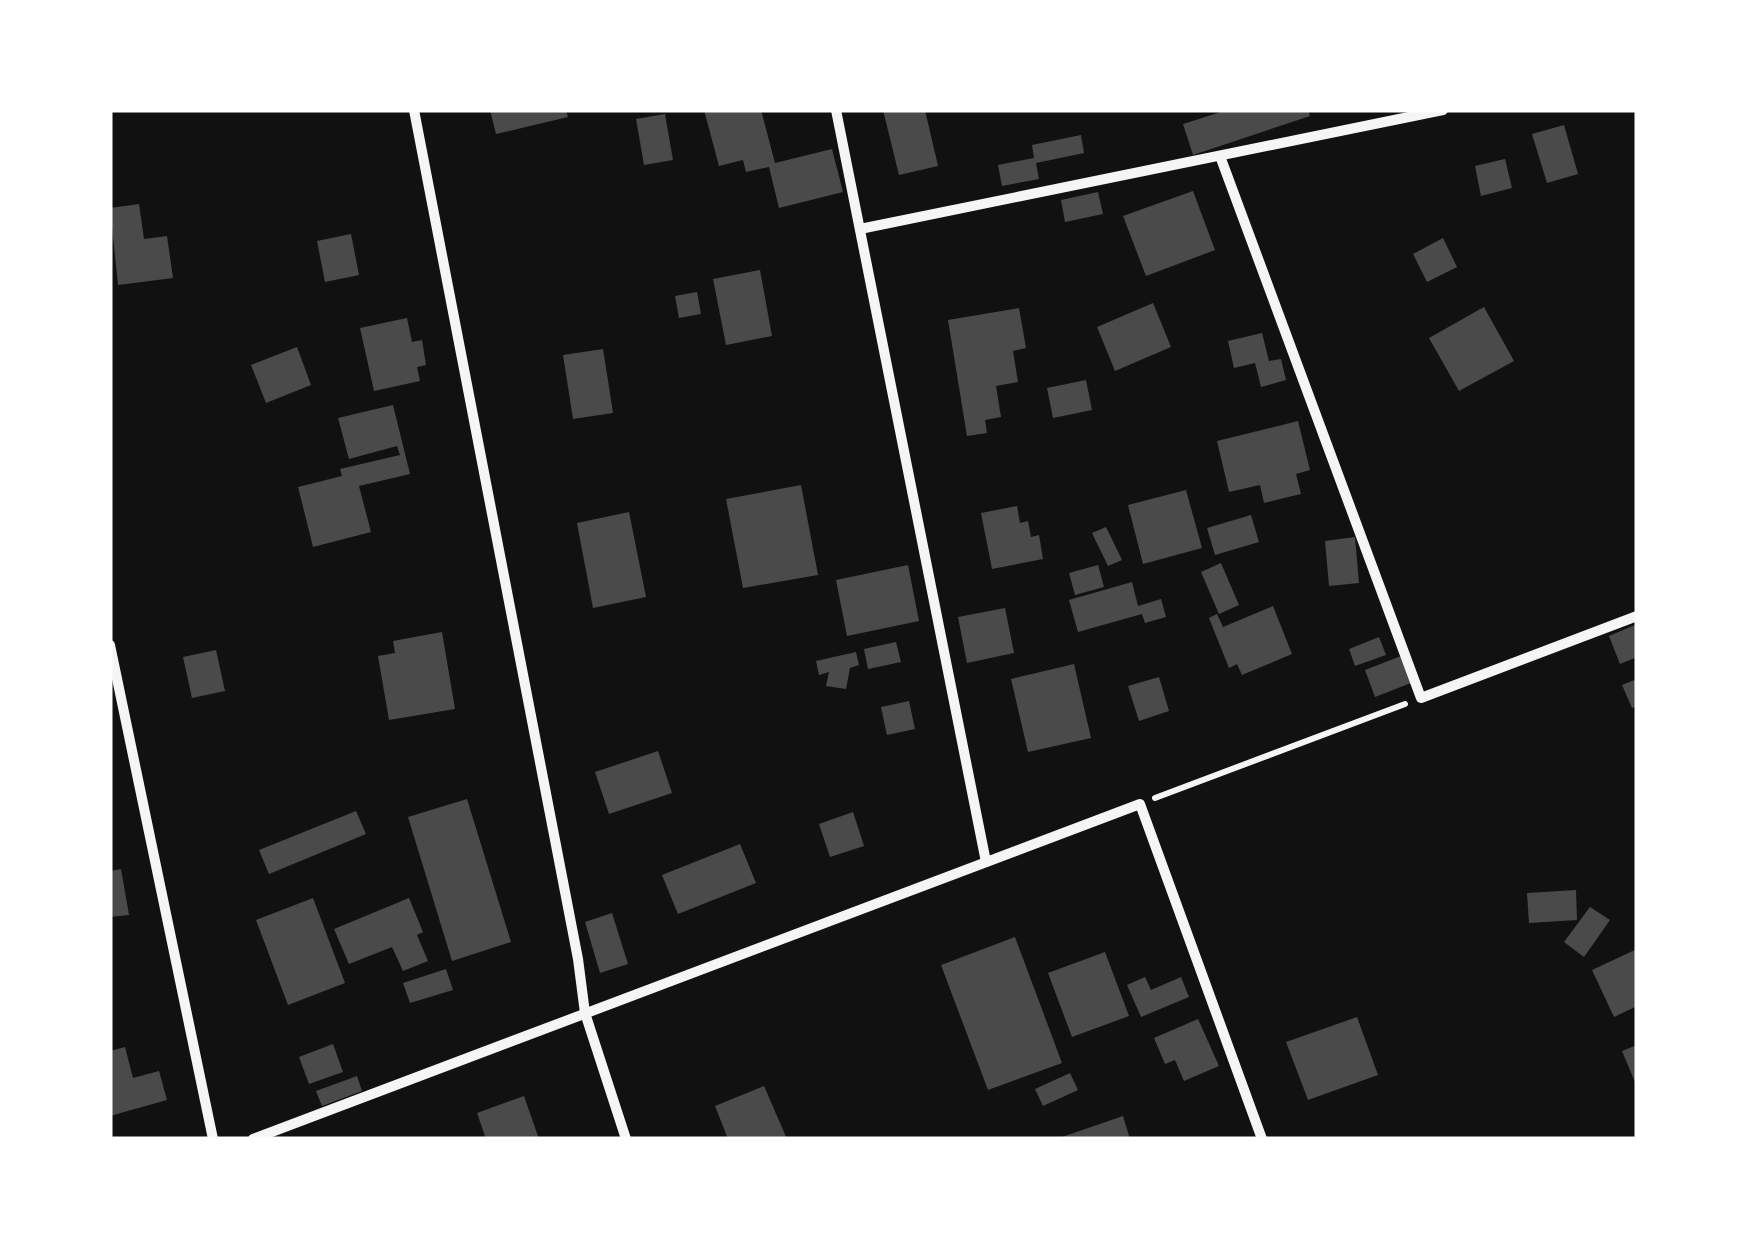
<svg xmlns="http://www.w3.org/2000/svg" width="1747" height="1249" viewBox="0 0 1747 1249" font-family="'Fira Sans Condensed',sans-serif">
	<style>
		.building { fill: #4a4a4a }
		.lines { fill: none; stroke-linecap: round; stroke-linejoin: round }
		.path { stroke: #f5f5f5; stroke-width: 6 }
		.minor { stroke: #f5f5f5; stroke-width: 10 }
	</style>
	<rect width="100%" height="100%" fill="#111"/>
	<!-- building -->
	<g class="building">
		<polygon points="490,110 566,110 568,117 496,134"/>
		<polygon points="704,110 761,110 775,163 832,149 843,192 779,208 769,167 746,172 743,160 719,166"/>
		<polygon points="883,110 925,110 938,166 899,175"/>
		<polygon points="1227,110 1308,110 1310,116 1193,155 1183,124"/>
		<polygon points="665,114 673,160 644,165 636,119"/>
		<polygon points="1564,125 1578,174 1547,183 1532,134"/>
		<polygon points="1081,135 1084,153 1036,163 1039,179 1002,186 998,165 1034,158 1032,145"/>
		<polygon points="1505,159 1512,188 1481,196 1475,166"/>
		<polygon points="1193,191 1215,250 1146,276 1123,216"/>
		<polygon points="1098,192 1103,214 1065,222 1061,200"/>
		<polygon points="139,204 144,239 167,236 173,278 118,285 110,208"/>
		<polygon points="351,234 359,275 325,282 317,241"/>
		<polygon points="1443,238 1457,267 1427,282 1413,254"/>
		<polygon points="760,270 772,336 726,345 713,279"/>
		<polygon points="697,292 701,314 679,318 675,296"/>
		<polygon points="1153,303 1171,347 1115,371 1097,327"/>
		<polygon points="1484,307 1514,361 1459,391 1429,338"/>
		<polygon points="1019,308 1026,348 1013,351 1018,382 996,386 1001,417 985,420 987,433 967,436 948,320"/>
		<polygon points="407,318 412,342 422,340 426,365 417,367 420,381 374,391 360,328"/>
		<polygon points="1262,333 1269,361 1281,359 1286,380 1261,387 1255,363 1234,368 1228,341"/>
		<polygon points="297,347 311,385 266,403 251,365"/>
		<polygon points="603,349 613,413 573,419 563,355"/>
		<polygon points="1086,380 1092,410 1053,418 1047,388"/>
		<polygon points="393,405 410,474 359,486 371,532 313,547 298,487 342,476 340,469 400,455 397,446 349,459 338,418"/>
		<polygon points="1298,421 1310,470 1296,474 1301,494 1264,503 1260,485 1229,492 1217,441"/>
		<polygon points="801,485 818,575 743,588 726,499"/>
		<polygon points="1186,490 1202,548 1143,564 1128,505"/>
		<polygon points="1017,506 1020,523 1028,521 1031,537 1039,535 1043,559 992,569 981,513"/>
		<polygon points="629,512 646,597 593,608 577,523"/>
		<polygon points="1251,515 1259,542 1215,555 1207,528"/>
		<polygon points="1106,527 1122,560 1108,566 1092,533"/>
		<polygon points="1355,537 1359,583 1329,586 1325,541"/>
		<polygon points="1221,563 1239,605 1219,614 1201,572"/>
		<polygon points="908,565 919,621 847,636 836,580"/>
		<polygon points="1098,565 1104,587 1075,595 1069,573"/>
		<polygon points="1132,582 1138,606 1161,599 1166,617 1145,623 1142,614 1078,632 1069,600"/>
		<polygon points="1273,606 1292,654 1242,675 1237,664 1229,668 1209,618 1217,614 1223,627"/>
		<polygon points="1005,608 1014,653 967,663 958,617"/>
		<polygon points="1635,625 1637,657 1620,664 1609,636"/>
		<polygon points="442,632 455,709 389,720 378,656 395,653 393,641"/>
		<polygon points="1379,637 1386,655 1355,666 1349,649"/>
		<polygon points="896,642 901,662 868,669 864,649"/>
		<polygon points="216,650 225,691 192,698 183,657"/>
		<polygon points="856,652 859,665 850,668 846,689 826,686 829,672 819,675 816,661"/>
		<polygon points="1401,656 1411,683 1375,697 1365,670"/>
		<polygon points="1074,664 1091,738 1028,752 1011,679"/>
		<polygon points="1159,677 1169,711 1139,721 1128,686"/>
		<polygon points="1637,679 1637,706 1632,708 1622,685"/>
		<polygon points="909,701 915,729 887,735 881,707"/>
		<polygon points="658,751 672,793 609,814 595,772"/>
		<polygon points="467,799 511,942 452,961 408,817"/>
		<polygon points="356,811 366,834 269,874 259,850"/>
		<polygon points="853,812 864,846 830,857 819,824"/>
		<polygon points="740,844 756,883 678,914 662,875"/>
		<polygon points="121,869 129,915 110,917 110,871"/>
		<polygon points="1576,890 1577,920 1529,923 1527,893"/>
		<polygon points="313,898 345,983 288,1005 256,920"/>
		<polygon points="409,898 423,932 417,935 428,961 403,971 392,947 349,964 334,929"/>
		<polygon points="1590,907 1610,920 1584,957 1564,942"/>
		<polygon points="612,913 628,964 600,973 585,922"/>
		<polygon points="1015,937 1062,1063 988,1090 941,965"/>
		<polygon points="1637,949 1637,1006 1614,1017 1592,970"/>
		<polygon points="1105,952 1129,1016 1072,1037 1048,973"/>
		<polygon points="446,969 453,990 410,1003 403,983"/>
		<polygon points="1145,977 1151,990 1181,977 1189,997 1141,1017 1127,985"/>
		<polygon points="1357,1017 1378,1075 1308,1100 1286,1042"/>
		<polygon points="1198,1019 1219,1066 1184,1081 1175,1060 1165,1064 1154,1038"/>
		<polygon points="333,1044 343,1072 309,1084 299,1057"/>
		<polygon points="1637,1045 1637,1087 1622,1051"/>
		<polygon points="125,1047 133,1078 159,1071 167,1100 110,1116 110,1051"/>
		<polygon points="1070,1073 1078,1090 1043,1106 1035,1089"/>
		<polygon points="357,1076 362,1091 322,1106 316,1091"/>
		<polygon points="764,1086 787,1139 728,1139 715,1106"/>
		<polygon points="524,1096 539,1139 486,1139 477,1113"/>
		<polygon points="1123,1116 1130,1139 1059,1139 1059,1138"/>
	</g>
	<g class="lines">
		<!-- path -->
		<polyline class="path" points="1155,798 1405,704"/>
		<!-- minor -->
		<g class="minor">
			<polyline points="414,110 578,959 585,1013 626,1139"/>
			<polyline points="836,110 986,862"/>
			<polyline points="1220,156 1421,698 1637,616"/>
			<polyline points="860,229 1443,110"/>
			<polyline points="110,645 213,1139"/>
			<polyline points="253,1139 1140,804 1262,1139"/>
		</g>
	</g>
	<!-- border -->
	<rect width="1747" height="1249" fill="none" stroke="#ffffff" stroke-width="225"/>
</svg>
